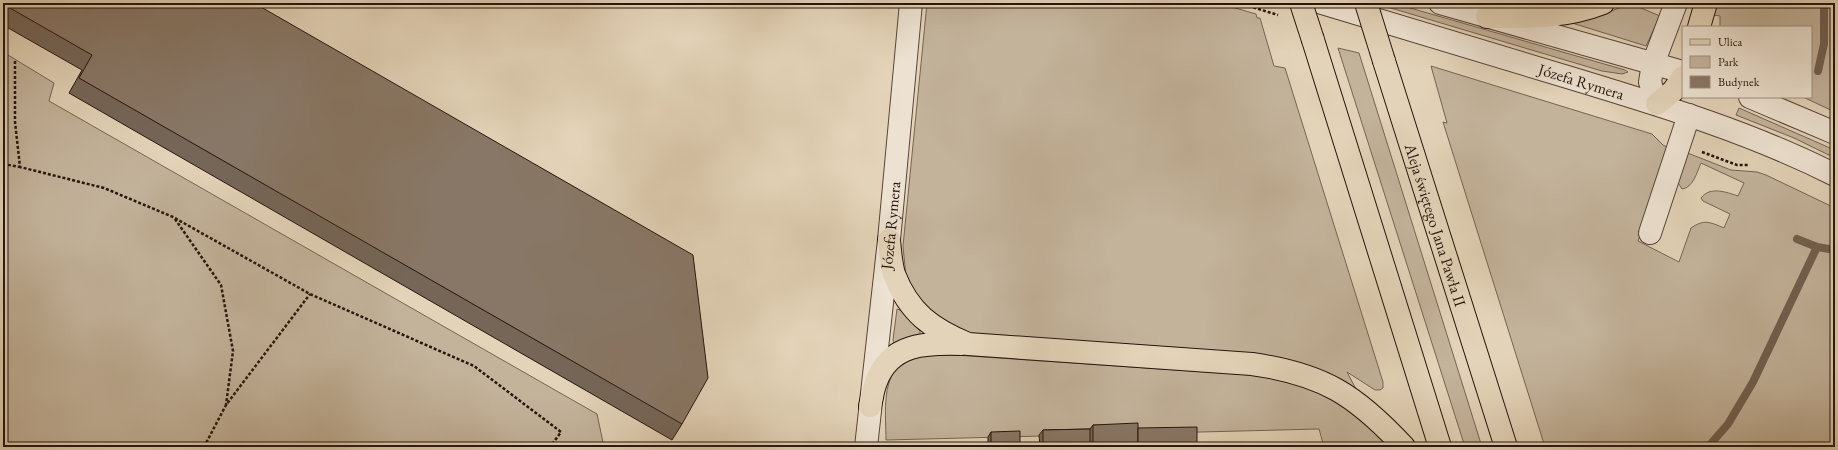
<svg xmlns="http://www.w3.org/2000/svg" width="1838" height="450" viewBox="0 0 1838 450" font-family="'EB Garamond',serif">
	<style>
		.green { fill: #c3b39b; stroke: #746454 }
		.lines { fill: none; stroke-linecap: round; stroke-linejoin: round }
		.stream { stroke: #716051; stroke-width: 8 }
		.minor-casing { stroke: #554438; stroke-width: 24 }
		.major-casing { stroke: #26140d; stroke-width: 24 }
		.path { stroke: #26140d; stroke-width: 2.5; stroke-dasharray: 3 2; stroke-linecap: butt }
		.minor { stroke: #ede2d1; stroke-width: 22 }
		.major { stroke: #e3d3b8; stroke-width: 22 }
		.major-bridge-casing { stroke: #26140d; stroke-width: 24; stroke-linecap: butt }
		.major-bridge { stroke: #e3d3b8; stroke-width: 22 }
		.wall { fill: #756658; stroke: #26140d }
		.building { fill: #876; stroke: #26140d }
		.labels { text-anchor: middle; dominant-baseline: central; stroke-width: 3.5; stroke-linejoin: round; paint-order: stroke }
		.street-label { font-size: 16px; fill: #26140d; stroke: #ede2d1 }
	</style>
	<rect width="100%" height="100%" fill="#e3d3b8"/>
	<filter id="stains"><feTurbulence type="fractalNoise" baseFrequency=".005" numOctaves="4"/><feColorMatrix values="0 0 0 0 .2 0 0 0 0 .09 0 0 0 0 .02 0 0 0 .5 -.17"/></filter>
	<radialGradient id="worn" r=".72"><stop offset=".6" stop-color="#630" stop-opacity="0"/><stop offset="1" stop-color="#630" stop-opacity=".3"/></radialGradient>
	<!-- green -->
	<g class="green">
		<polygon points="927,3 1218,3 1256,14 1257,18 1260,18 1274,66 1285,68 1383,382 1383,388 1380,390 1375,390 1347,372 1356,389 1331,375 1316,369 978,337 942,324 919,302 906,277 903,246"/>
		<polygon points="1374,3 1393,3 1625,70 1628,72 1622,74 1602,71"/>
		<polygon points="1631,3 1638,3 1641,8 1660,16 1646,46 1572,23 1602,15"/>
		<polygon points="1716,3 1835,3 1835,112 1803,97 1811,97 1811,27 1720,27 1720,16 1713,15"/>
		<polygon points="1338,48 1359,53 1482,447 1465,447"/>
		<polygon points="3,52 54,83 49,101 597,414 604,447 3,447"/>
		<path d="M1431,66L1652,134L1663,145L1669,148L1638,241L1679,262L1691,228C1704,219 1710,222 1724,228L1730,214L1703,201L1701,198C1710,186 1726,192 1738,196L1744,183L1701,163C1697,172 1693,188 1682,189L1677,181L1685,152L1731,170L1757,172L1766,175L1835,208V447H1545L1443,122L1447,123Z"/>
		<polygon points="1739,108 1830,148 1835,150 1835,158 1794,138 1736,115"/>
		<polygon points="897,309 900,310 920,331 920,335 894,344 893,340"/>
		<path d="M917,355H954L1250,375L1284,379L1335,398L1392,447H1324L1319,429L886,440C886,417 881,382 900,364C904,360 912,358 917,355Z"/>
	</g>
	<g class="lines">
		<!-- stream -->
		<g class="stream">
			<polyline points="1818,71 1824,44 1824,3"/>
			<polyline points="1797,239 1817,247 1835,250"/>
			<polyline points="1708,447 1728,424 1753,382 1817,247"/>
		</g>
		<!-- minor casing -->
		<g class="minor-casing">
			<g id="minor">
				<path id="s1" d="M1322,3C1406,28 1490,53 1574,79C1663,106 1752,133 1835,175"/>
				<polyline points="1440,3 1683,72"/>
				<polyline points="1750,97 1835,133"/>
				<polyline points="1657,104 1650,82 1653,64 1676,3"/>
				<polyline points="1650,233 1689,115"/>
				<path id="s2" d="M866,447L889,240L911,3"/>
			</g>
		</g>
		<!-- major casing -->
		<g class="major-casing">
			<g id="major">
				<path d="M1487,17C1527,17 1565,18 1603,3"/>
				<polyline points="1699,27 1706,3"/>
				<polyline points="1313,40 1440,447"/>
				<path id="s3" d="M1384,61L1506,447"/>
				<polyline points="1657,104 1673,91 1683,77"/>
				<path d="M889,240C890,251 891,264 894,274C909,313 932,329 968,344L1252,364C1323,374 1356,395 1404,447"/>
				<path d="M870,406C872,398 873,389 876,382C890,343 926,343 962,344"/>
			</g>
		</g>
		<!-- path -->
		<g class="path">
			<polyline points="1239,3 1278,15"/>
			<polyline points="15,61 15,122 20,167 104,188 173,217 310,294 474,366 561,432 550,447"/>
			<polyline points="1702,152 1737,165 1749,165"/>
			<polyline points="3,164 20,167"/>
			<polyline points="175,219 221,285 233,351 226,405"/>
			<polyline points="204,447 226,405 310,294"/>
		</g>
		<!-- minor -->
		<use href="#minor" class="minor"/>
		<!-- major -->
		<use href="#major" class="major"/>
		<!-- major-bridge casing -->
		<g class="major-bridge-casing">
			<g id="major-bridge">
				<polyline points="1301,3 1313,40"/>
				<polyline points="1366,3 1384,61"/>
			</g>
		</g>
		<!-- major-bridge -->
		<use href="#major-bridge" class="major-bridge"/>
	</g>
	<!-- wall -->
	<g class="wall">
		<polygon points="3,3 254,3 682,424 672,440 69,93 82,70 3,25"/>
		<polygon points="1093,425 1138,428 1197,447 1040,447 1039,435 1043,430 1090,429"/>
		<polygon points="991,432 1020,447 988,447 988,437"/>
	</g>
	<!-- building -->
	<g class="building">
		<polygon points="3,3 254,3 693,255 708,378 682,424 79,78 92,55 3,4"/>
		<polygon points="1138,423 1138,447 1093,447 1093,425"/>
		<polygon points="1197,427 1197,447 1138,447 1138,428"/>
		<polygon points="1090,429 1090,447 1043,447 1043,430"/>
		<polygon points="1020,431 1020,447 991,447 991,432"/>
	</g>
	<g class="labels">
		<!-- street labels -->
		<g class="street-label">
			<text stroke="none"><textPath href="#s1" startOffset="271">Józefa Rymera</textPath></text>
			<text stroke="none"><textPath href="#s2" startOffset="223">Józefa Rymera</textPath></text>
			<text stroke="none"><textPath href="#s3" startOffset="172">Aleja świętego Jana Pawła II</textPath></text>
		</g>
	</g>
	<!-- margin -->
	<rect width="1838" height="450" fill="none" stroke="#e3d3b8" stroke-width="16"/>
	<rect x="4" y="4" width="1830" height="442" fill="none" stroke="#26140d" stroke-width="2"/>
	<rect x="8" y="8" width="1822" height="434" fill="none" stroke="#26140d"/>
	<!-- legend -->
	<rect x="1682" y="26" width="130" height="72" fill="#ede2d1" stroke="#9d9083"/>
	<rect x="1690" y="39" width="20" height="6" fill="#e3d3b8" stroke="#9d9083"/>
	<text x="1718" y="46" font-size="12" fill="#26140d">Ulica</text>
	<rect x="1690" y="56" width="20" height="12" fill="#c3b39b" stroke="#9d9083"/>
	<text x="1718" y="66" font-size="12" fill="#26140d">Park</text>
	<rect x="1690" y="76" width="20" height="12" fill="#887766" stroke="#9d9083"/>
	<text x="1718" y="86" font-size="12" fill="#26140d">Budynek</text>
	<rect width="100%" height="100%" filter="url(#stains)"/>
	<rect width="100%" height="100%" fill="url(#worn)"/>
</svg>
